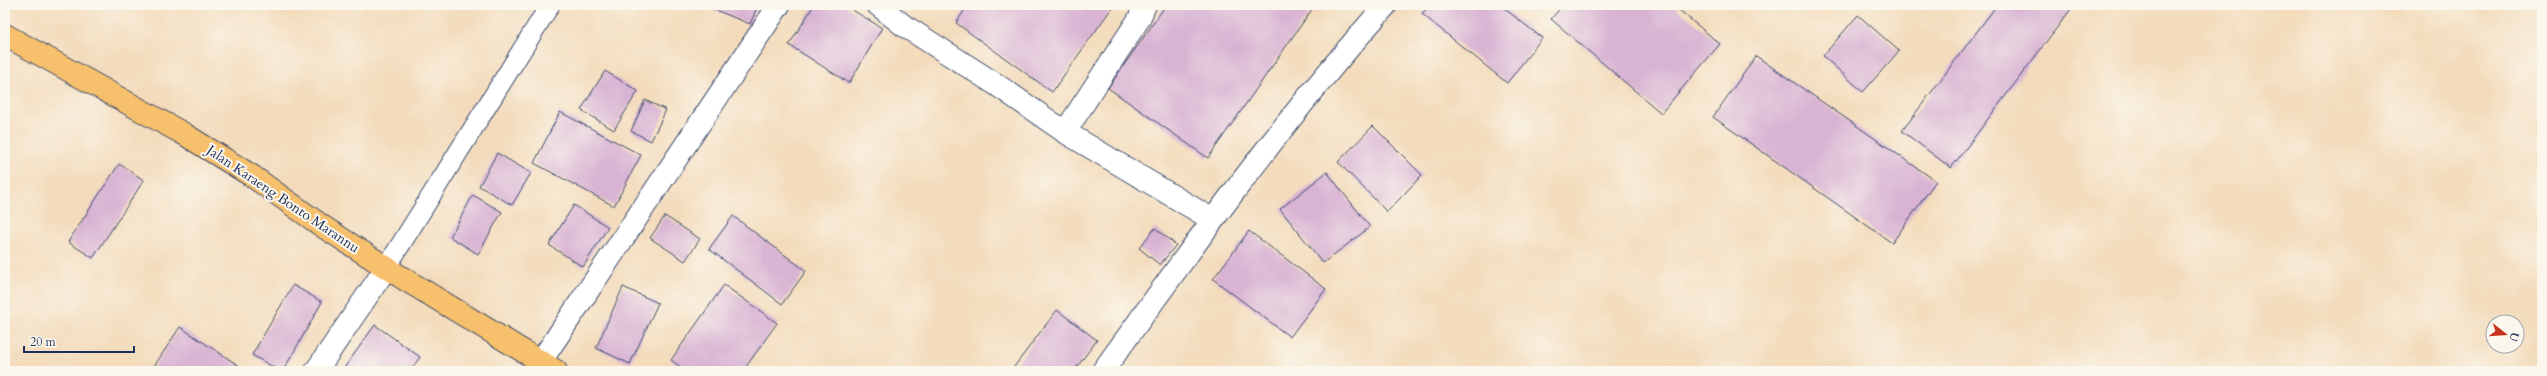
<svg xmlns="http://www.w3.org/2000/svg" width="2547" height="376" viewBox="0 0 2547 376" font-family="Cardo,serif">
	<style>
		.building { fill: #d8b3d3 }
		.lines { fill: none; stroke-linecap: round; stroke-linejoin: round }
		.lane-casing { stroke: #3b496c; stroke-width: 21 }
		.street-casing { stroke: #3b496c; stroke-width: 24 }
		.primary-casing { stroke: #3b496c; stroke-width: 24 }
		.lane { stroke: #fff; stroke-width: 19 }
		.street { stroke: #fff; stroke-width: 22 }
		.primary { stroke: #f7c06c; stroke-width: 22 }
		.labels { text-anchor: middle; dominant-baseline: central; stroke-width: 4; stroke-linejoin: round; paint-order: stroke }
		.street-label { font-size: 14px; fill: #1b2f5e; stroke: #fbf7ec }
	</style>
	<rect width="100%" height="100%" fill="#fbf7ec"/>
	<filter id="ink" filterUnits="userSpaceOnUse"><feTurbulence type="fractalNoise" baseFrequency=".025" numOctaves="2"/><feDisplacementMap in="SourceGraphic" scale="8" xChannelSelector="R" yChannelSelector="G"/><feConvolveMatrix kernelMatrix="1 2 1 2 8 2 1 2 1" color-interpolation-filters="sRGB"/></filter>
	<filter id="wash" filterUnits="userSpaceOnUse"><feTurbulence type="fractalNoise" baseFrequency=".012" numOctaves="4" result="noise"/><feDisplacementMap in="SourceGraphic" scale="16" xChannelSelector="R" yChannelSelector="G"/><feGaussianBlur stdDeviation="0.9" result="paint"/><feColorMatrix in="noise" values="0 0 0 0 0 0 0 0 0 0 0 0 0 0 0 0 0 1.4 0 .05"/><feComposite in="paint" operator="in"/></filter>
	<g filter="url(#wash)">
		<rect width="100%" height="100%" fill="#f3dbbb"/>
		<g id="blocks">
			<!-- building -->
			<g class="building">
				<polygon points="703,5 758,5 750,24"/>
				<polygon points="814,5 844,5 882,28 849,83 789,45"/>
				<polygon points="968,5 1114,5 1052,92 956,23"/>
				<polygon points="1166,5 1315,5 1208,158 1108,88"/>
				<polygon points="1429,5 1500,5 1542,38 1507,83 1422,14"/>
				<polygon points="1563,5 1673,5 1720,44 1661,113 1551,19"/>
				<polygon points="1997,5 2074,5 1951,168 1902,131"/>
				<polygon points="1858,15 1899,51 1863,92 1823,56"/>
				<polygon points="1756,56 1936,181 1892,243 1713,117"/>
				<polygon points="605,71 638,91 614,130 581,110"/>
				<polygon points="645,100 666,110 651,141 631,131"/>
				<polygon points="560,112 641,155 614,206 534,163"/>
				<polygon points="1373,126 1422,175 1387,212 1338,162"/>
				<polygon points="497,153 531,173 512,205 479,186"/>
				<polygon points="119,164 144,180 93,258 68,242"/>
				<polygon points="1327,172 1370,227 1323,263 1280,209"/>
				<polygon points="473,195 502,212 478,254 450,237"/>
				<polygon points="574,205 608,227 583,267 549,245"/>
				<polygon points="665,216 700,239 685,261 650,238"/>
				<polygon points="733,216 806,271 782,304 709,249"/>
				<polygon points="1155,228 1176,245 1160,265 1139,248"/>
				<polygon points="1249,231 1326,289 1290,337 1213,279"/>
				<polygon points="293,285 322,302 283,371 280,371 252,355"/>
				<polygon points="724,285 777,323 743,371 686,371 671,360"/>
				<polygon points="623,287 658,303 630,364 596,348"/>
				<polygon points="1057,310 1097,340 1074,371 1011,371"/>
				<polygon points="375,325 420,357 410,371 342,371"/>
				<polygon points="180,327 247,371 151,371"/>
			</g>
		</g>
	</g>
	<g filter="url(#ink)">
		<use href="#blocks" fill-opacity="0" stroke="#3b496c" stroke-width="1"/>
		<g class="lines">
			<!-- lane casing -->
			<g class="lane-casing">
				<polyline id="lane" points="386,268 550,5"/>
			</g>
			<!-- street casing -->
			<g class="street-casing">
				<g id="street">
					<polyline points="878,5 903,25 997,85 1065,132"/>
					<polyline points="1145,5 1139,19 1065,132 1213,220"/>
					<polyline points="541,361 779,5"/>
					<polyline points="316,371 386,268"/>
					<path d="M1103,371C1193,246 1283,120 1386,5"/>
				</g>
			</g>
			<!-- primary casing -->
			<g class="primary-casing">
				<polyline id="primary" points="5,35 184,134 252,176 322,226 401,277 556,371"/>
			</g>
			<!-- lane -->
			<use href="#lane" class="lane"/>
			<!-- street -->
			<use href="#street" class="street"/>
			<!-- primary -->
			<use href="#primary" class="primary"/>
		</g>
	</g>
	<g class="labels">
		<!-- street labels -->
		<g class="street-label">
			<text transform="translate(283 199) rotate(34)">Jalan Karaeng Bonto Marannu</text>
		</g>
	</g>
	<!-- margin -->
	<rect width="2547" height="376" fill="none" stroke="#fbf7ec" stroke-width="20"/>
	<!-- north arrow -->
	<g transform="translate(2505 334) rotate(107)"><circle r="19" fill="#fbf7ec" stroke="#a1a7b3"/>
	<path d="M0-3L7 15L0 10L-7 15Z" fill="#c8321e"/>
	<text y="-6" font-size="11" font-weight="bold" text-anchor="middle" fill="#1b2f5e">U</text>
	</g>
	<!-- scale -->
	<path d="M24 346v6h110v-6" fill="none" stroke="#1b2f5e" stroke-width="2"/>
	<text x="30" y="346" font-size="12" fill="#1b2f5e" stroke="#fbf7ec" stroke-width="3" paint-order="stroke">20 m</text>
</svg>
